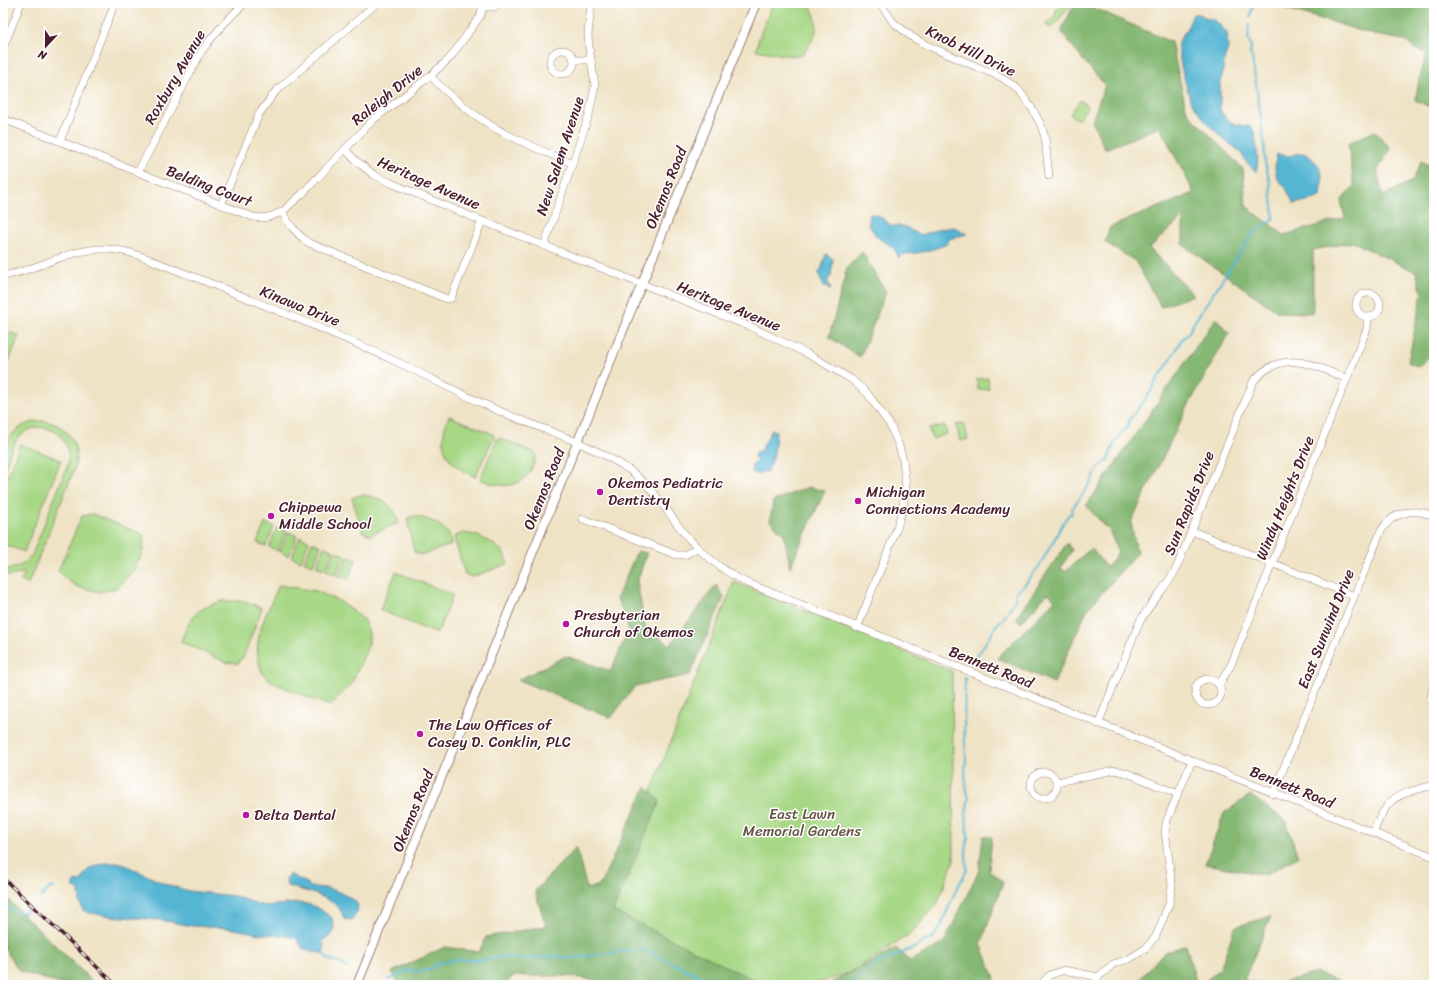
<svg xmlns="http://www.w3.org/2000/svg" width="1437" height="988" viewBox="0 0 1437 988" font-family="Sriracha,sans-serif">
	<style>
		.green { fill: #a7d886; stroke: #787c58 }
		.forest { fill: #85b873; stroke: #686c4f }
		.water { fill: #54b6d3; stroke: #4f6a7f }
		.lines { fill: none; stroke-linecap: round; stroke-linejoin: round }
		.stream { stroke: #54b6d3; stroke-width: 2 }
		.minor-casing { stroke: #9c8178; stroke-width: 8 }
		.major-casing { stroke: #9c8178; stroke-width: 10 }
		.minor { stroke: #fff; stroke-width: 7 }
		.major { stroke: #fff; stroke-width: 8 }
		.rail-casing { stroke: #4a1f2b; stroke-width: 3.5 }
		.rail { stroke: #fff; stroke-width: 2; stroke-dasharray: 6; stroke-linecap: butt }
		.poi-dot { fill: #b5179e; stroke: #fff; stroke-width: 1.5 }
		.labels { text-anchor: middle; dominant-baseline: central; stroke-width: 3; stroke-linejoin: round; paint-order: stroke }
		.street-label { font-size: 15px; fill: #4a1f2b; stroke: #fff }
		.poi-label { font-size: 15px; fill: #4a1f2b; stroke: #fff; text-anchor: start }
		.park-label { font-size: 15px; fill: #665646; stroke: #fff }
	</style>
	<rect width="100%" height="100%" fill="#fff"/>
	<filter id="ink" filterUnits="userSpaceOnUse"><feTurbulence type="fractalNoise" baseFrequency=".025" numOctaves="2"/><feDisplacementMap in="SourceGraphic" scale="8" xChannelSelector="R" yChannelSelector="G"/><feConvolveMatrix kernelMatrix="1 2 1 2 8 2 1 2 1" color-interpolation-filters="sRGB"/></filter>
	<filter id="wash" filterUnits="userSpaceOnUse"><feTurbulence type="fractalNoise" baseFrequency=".012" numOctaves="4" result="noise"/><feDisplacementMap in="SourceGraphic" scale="16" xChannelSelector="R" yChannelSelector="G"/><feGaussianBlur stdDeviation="0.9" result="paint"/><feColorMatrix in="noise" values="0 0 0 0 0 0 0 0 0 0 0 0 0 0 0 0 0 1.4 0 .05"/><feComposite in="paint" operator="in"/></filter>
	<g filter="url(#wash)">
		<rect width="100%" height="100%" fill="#efe3c5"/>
		<!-- green -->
		<g class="green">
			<path d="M773,3H808C812,7 813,11 815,17C820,32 811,42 803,54L790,56L756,50L759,38Z"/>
			<path d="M1061,3H1069L1070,8C1063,12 1059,22 1050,28L1046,25V23C1051,18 1056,20 1056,10L1062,6Z"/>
			<polygon points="1080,100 1088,106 1078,120 1070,114"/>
			<polygon points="3,330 19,336 3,376"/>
			<polygon points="988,378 989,389 978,390 977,379"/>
			<path d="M449,416L493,434L494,437L475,477C446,464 436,447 449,416Z"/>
			<path d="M43,421C68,424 82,446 74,470L28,584L21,581L25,572L16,575L4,576H3V569C15,570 24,565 32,555L67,467C76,438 43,414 20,436C11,445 8,461 3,473C3,467 2,460 3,454C6,434 24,421 43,421Z"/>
			<polygon points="964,423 968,439 960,441 956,425"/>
			<polygon points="944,425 947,434 932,439 929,429"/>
			<path d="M500,438L536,453C532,486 507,492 480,479L497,439Z"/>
			<polygon points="20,444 61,460 24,552 3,544 3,487"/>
			<path d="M360,495C377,495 397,505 398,523L370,535L363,532L352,498Z"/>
			<polygon points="92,514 144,535 143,551 136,567 117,588 100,592 78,587 67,580 58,571 82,516"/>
			<path d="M415,516C428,519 442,523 449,535C451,538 451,542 451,545L421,555L414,552L407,518Z"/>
			<polygon points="265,523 274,527 266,546 257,543"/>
			<polygon points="277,528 286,531 278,551 269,547"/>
			<polygon points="288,532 297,536 289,556 280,552"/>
			<polygon points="463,533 476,535 492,543 503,552 508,564 472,577 465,574 454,537"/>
			<polygon points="300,537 309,541 301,561 292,557"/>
			<polygon points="312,542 321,546 313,565 304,562"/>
			<polygon points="324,547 333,550 325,570 316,566"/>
			<polygon points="335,551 344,555 336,575 327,571"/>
			<polygon points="347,556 356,560 348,579 339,576"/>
			<polygon points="396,572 453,595 437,634 380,610"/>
			<polygon points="734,582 952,671 954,860 937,905 910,934 849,973 811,985 622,985 644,929 603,913"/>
			<path d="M279,585L316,591L341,602L362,618L365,622L369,632V644L351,685L330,706C313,699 295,693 279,685C275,683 271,681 268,679C264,676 261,671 260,666C251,638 268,611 279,585Z"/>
			<path d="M223,601H244L262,608L243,658L240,659L239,663L236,664L232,662L228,663L181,642C191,615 195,609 223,601Z"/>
		</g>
		<!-- forest -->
		<g class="forest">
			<polygon points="1075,3 1083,3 1171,42 1187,112 1243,169 1246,206 1284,235 1345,218 1341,201 1354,186 1348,143 1375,131 1391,149 1377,171 1383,196 1413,180 1421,161 1428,164 1434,194 1434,347 1432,353 1419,367 1408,362 1422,294 1416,272 1353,242 1313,250 1313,313 1278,312 1183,245 1183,217 1149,248 1194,295 1161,307 1135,261 1105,242 1110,227 1194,193 1160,127 1105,149 1092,121 1105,85 1083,60 1061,31"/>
			<polygon points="1274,3 1434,3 1434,109 1415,100 1420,77 1427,53 1415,49 1404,40 1375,35 1274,5"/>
			<polygon points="862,252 886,292 860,357 829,337 847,268"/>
			<polygon points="1216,318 1229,333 1187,408 1131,522 1137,553 1087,610 1054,683 997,658 1055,600 1048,593 1021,623 1016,618 1067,543 1072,550 1061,567 1065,572 1091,548 1107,568 1118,552 1109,530 1086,506"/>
			<polygon points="808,487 825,491 790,567 784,535 770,521 773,501"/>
			<polygon points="637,551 647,553 637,582 645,627 670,645 716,585 724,597 690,675 635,686 611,718 518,680 566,656 611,671 629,629 617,598"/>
			<polygon points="646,787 660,801 613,911 758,982 815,985 625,985 569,976 513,976 505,985 455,985 455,983 400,985 392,972 445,947 479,952 486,937 546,926 535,891 576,847 587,889 600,885"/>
			<polygon points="1250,795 1286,821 1298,857 1265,875 1205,864 1224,813"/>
			<polygon points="983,836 992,837 989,870 1003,882 981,944 995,978 992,985 827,985 896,948 910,961 944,943 979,870"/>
			<polygon points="3,895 93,982 92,985 63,985 19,971 3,947"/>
			<polygon points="1271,916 1244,980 1267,985 1201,985 1220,969 1235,927"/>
			<polygon points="1186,945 1197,985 1135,985 1163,953"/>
			<polygon points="1316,973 1353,985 1275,985"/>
		</g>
		<!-- water -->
		<g class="water">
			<path d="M1193,14H1200L1208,19H1212L1218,23L1227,33L1228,48L1225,57L1220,88V107L1221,112L1231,122L1238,125L1249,126L1253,129C1256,138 1260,164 1256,172L1245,161L1241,152L1222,138L1206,122L1190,100L1181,66L1178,46L1181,37L1187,29Z"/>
			<path d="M1303,153C1311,155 1321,167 1322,175C1323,182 1322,189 1321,196L1315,199L1294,204L1286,188L1277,178L1275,167L1277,154L1290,156L1295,154Z"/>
			<path d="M870,214L878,215L892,226H905L912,231L921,235L939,229L954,227L967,234L949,239L947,244C933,250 918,254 903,254L899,258C897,255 896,251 894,249C890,244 882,241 877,237C874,234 873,229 869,227L868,218Z"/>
			<polygon points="826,254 833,259 831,277 828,278 828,283 831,289 829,290 827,286 824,286 820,279 819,271 821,270"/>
			<path d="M772,429L776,431C775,445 775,460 767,472H761L757,475L752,472V465L757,460L754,457L755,452L761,450Z"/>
			<path d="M106,863H121L165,884L189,891L234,896L264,906L297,903L307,904L317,907L332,918L334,930L332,935L323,940V944L325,947L322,954L310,950H304L296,938L279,935L260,934L228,928L192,926L160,920L110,916L90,913L83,910L80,903L79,890L74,888L73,884L75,881L79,882C84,879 83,876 86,872C90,866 100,865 106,863Z"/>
			<path d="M289,874L307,883L309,887L327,888L339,892L354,900L358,905L357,913L351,920L344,919C339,896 305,892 287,886L286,880Z"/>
		</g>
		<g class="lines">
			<!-- stream -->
			<g class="stream">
				<polyline points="1250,17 1254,3"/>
				<polyline points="974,659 981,650 997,624 1003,619 1015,600 1016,592 1026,583 1040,565 1065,520 1069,514 1072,514 1072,509 1089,485 1099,467 1107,461 1114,444 1121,433 1127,428 1130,419 1149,394 1156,381 1168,364 1182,339 1188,334 1193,324 1251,236 1257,230 1273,219 1274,215 1270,182 1265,163 1264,140 1252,57 1250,54 1251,45 1248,38 1249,24"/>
				<polyline points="41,897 50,888 54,888"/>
				<path d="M3,905C10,910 16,913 25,912L27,908"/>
				<polyline points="323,953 328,959 338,962 347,968"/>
				<polyline points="388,979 394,978 397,975 409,970 416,972 423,971 433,968 437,964 453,960 479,960 504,957 527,959 554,956 571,958 612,953 624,950 644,950 707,979 730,985"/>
				<polyline points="845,985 854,982 862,976 876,964 916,947 922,942 930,940 934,936 940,928 956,890 967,870 966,852 968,837 966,813 969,798 967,792 965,774 966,758 964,730 965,677"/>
			</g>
		</g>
	</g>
	<g filter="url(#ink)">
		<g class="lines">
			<!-- minor casing -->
			<g class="minor-casing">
				<g id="minor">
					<polyline points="880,3 893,22 912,37 926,45 1001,77 1018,89 1033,110 1041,125 1045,138 1049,176"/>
					<polyline points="483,7 494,7 500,3"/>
					<polyline points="3,48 21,3"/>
					<circle cx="562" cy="62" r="12"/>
					<polyline points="574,60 591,60"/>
					<path d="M430,76C452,98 476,118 504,133C526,144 549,154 572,163"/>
					<polyline points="3,119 240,212 253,217 261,218 269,217 282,212 302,194 373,120 430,76 450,58 481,15 483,3"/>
					<polyline points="60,141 115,3"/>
					<polyline points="345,149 355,160 374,175 391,183 482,221 751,327 806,353 851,379 867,393 890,425 898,443 903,460 906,486 903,506 897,528 857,628"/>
					<path d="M138,172L201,52C214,34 228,18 245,3"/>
					<polyline points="221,205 259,114 276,91 377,3"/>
					<path d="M282,212C290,225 297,235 309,243L447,299L451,298L452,296L482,221"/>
					<polyline points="544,246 589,115 595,86 589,47 588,35 591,3"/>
					<path d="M3,276C39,270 71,247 108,249C127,250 144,257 161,264C178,271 195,277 212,284C273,309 335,333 395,361C425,375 455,391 486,405C532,427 585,440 628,469C652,486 666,510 683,532C701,553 721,570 745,582L1434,857"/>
					<circle cx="1368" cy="305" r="12"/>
					<polyline points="583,519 677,555 685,555 697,548"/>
					<polyline points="1192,531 1354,596"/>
					<polyline points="1434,679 1431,699 1434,713"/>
					<circle cx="1208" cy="692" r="13"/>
					<polyline points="1219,685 1231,665 1367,329 1368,318"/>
					<path d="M1098,724L1140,621C1151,602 1166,588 1176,569L1253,382C1281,347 1314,365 1347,379"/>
					<circle cx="1044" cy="785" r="13"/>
					<polyline points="1057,782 1115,770 1127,773 1178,794"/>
					<path d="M1273,794L1381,531C1393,511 1413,508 1434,516"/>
					<path d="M1373,833C1388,795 1396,795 1434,785"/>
					<polyline points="1040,985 1050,975 1064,970 1098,977"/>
					<polyline points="1094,985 1098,977 1113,964 1129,959 1145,949 1156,936 1169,904 1172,885 1165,831 1167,820 1192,761"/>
				</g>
			</g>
			<!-- major casing -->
			<g class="major-casing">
				<polyline id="major" points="357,985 756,3"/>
			</g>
			<!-- minor -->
			<use href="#minor" class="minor"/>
			<!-- major -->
			<use href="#major" class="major"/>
			<!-- rail casing -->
			<g class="rail-casing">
				<polyline id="rail" points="3,878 116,985"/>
			</g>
			<!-- rail -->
			<use href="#rail" class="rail"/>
		</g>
	</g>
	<!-- markers -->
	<g class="poi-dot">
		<circle cx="600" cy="492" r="4"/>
		<circle cx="858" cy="501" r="4"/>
		<circle cx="271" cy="516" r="4"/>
		<circle cx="566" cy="624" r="4"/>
		<circle cx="420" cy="734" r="4"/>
		<circle cx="246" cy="815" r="4"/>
	</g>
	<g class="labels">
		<!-- street labels -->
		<g class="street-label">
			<text transform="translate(971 51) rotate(26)">Knob Hill Drive</text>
			<text transform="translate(175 77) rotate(-60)">Roxbury Avenue</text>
			<text transform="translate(387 95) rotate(-39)">Raleigh Drive</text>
			<text transform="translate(560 156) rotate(-72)">New Salem Avenue</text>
			<text transform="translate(429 183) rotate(24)">Heritage Avenue</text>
			<text transform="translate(209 186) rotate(21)">Belding Court</text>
			<text transform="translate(666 188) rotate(-68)">Okemos Road</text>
			<text transform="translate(300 306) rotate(22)">Kinawa Drive</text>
			<text transform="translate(729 306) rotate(22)">Heritage Avenue</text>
			<text transform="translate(544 489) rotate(-68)">Okemos Road</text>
			<text transform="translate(1285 498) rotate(-68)">Windy Heights Drive</text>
			<text transform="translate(1189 503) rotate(-68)">Sun Rapids Drive</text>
			<text transform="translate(1326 629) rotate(-68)">East Sunwind Drive</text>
			<text transform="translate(991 667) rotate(22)">Bennett Road</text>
			<text transform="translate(1292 787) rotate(22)">Bennett Road</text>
			<text transform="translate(413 811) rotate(-68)">Okemos Road</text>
		</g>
		<!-- poi labels -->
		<g class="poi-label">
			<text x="608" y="483">Okemos Pediatric<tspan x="608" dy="17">Dentistry</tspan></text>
			<text x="866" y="492">Michigan<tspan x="866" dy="17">Connections Academy</tspan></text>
			<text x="279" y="507">Chippewa<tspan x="279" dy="17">Middle School</tspan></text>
			<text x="574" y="615">Presbyterian<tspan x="574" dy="17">Church of Okemos</tspan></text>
			<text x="428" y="725">The Law Offices of<tspan x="428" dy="17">Casey D. Conklin, PLC</tspan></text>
			<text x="254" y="815">Delta Dental</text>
		</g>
		<!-- park labels -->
		<g class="park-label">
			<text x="802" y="814">East Lawn<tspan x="802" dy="17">Memorial Gardens</tspan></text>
		</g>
	</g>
	<!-- margin -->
	<rect width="1437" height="988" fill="none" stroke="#fff" stroke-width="16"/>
	<!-- north arrow -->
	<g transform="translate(46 46) rotate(202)" stroke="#ffffff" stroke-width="3" paint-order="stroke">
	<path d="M0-3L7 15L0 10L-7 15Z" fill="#4a1f2b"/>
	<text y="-6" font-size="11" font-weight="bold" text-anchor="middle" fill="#4a1f2b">N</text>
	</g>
</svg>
